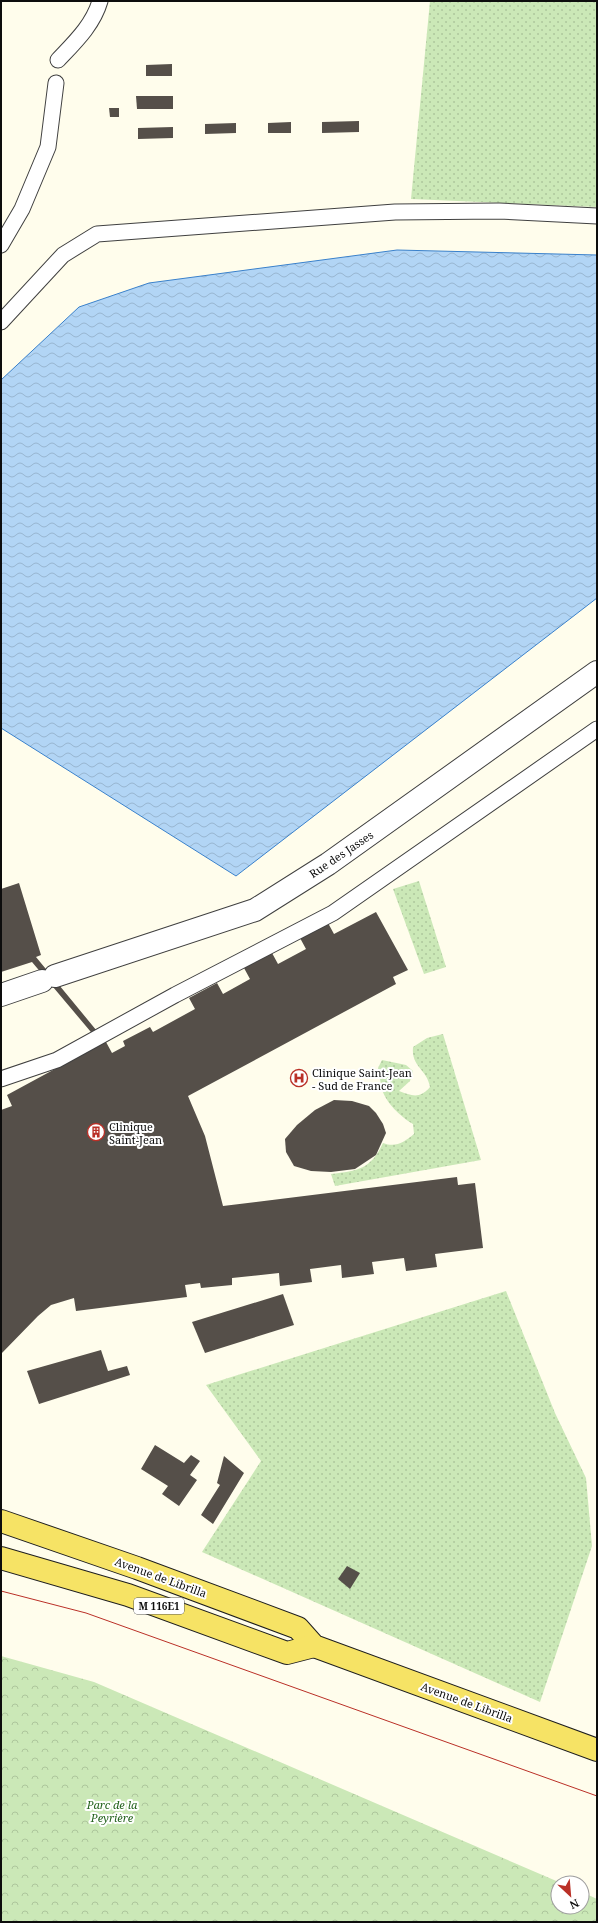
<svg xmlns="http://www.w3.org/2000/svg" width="598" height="1923" viewBox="0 0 598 1923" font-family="'Noto Serif',serif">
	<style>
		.grass { fill: url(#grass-dots) }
		.park { fill: url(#park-crowns) }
		.water { fill: url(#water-waves); stroke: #3a81cb }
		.building { fill: #554f49 }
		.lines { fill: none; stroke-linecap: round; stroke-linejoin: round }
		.service-casing { stroke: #404040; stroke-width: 17 }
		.minor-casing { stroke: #404040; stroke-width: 24 }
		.primary-casing { stroke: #1e1e1e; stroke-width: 24 }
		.service { stroke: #fff; stroke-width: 15 }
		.minor { stroke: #fff; stroke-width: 22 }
		.primary { stroke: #f6e365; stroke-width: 22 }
		.tram { stroke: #ba3027; stroke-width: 1 }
		.labels { text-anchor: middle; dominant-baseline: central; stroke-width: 4; stroke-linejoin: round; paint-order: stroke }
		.shield { fill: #fff; stroke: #565656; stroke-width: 1 }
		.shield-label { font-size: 10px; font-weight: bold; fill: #0d0d0d }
		.street-label { font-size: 11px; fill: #0d0d0d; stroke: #fff }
		.poi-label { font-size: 11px; fill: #0d0d0d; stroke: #fff; text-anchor: start }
		.park-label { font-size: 11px; font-style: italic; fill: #25631e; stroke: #fff }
	</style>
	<defs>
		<pattern id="grass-dots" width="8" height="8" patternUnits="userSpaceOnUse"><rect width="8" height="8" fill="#cbe8b7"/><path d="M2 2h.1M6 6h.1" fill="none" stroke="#adc69c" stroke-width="1.8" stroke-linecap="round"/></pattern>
		<pattern id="park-crowns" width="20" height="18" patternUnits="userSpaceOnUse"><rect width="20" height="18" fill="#cbe8b7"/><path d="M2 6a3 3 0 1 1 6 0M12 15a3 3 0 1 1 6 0" fill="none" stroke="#adc69c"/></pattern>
		<pattern id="water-waves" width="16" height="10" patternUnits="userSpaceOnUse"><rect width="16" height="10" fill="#b2d5f5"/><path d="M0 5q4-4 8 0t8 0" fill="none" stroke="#98b6d1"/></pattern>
	</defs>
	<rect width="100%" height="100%" fill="#fffdec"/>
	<!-- grass -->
	<g class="grass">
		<polygon points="430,1 597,1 597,207 411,199"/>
		<polygon points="419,881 446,967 424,974 393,889"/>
		<path d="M443,1034L481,1160L335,1186L331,1174C358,1171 371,1169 383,1143C396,1148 404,1142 414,1134L413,1124C402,1118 385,1102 382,1089C380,1082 380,1075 378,1068L382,1060L406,1065L413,1071L410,1081L399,1091C412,1096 420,1099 430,1087C427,1069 411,1067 413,1047L427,1038Z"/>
		<polygon points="506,1291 555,1413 586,1478 592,1546 540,1702 202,1552 261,1461 206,1385"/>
	</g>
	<!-- park -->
	<polygon class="park" points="1,1656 94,1682 561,1883 558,1883 558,1907 582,1907 582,1892 597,1899 597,1922 1,1922"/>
	<!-- water -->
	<polygon class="water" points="397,250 597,255 597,598 236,876 1,728 1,380 79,307 149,283"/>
	<!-- building -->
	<g class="building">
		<polygon points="172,64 172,76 146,76 146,65"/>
		<polygon points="136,96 173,96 173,109 137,109"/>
		<polygon points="109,108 119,108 119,117 110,117"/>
		<polygon points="359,121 359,132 322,133 322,122"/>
		<polygon points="291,122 291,133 268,133 268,123"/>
		<polygon points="236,123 236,133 205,134 205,124"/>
		<polygon points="173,127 173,138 138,139 138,128"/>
		<polygon points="19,883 41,955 36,957 106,1042 112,1053 125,1046 123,1041 150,1027 153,1032 195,1009 189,998 217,983 223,994 250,979 244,968 272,953 278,964 306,949 300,938 328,923 334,934 376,912 408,970 393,977 396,984 188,1096 205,1136 223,1206 457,1177 458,1185 475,1183 483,1248 435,1254 437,1267 406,1271 404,1258 372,1262 374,1274 342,1278 341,1265 310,1269 312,1282 280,1286 279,1273 232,1278 232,1285 201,1288 200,1283 185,1285 187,1297 76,1311 74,1298 51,1305 38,1316 1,1354 1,1110 12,1106 7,1095 101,1044 32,962 1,972 1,889"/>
		<polygon points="334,1100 352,1101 369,1106 376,1113 383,1124 386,1133 376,1155 355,1169 331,1172 311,1171 294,1166 286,1152 285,1139 297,1125 315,1110"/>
		<polygon points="283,1294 294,1325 205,1353 192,1322"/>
		<polygon points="101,1350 108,1371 127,1366 130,1375 39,1404 27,1371"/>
		<polygon points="155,1445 184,1463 191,1455 200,1461 190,1475 197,1480 179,1506 162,1494 168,1486 141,1469"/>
		<polygon points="224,1456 244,1473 213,1524 201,1515 220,1485 217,1483"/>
		<polygon points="347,1566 360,1573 350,1589 338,1579"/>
	</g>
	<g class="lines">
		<!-- service casing -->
		<g class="service-casing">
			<g id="service">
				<path d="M58,60C75,42 93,25 100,1"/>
				<polyline points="1,245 22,209 48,147 56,83"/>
				<polyline points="1,322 63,255 97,234 395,212 499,211 597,216"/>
				<polyline points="1,1079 57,1060 175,995 333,913 597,729"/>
			</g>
		</g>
		<!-- minor casing -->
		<g class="minor-casing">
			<g id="minor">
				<polyline points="55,976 255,910 328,864 597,672"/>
				<polyline points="1,995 42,981"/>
			</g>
		</g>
		<!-- primary casing -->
		<g class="primary-casing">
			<g id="primary">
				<polyline points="1,1521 137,1568 298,1628 314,1646 597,1750"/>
				<polyline points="1,1558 128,1595 287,1653 314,1646"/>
			</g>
		</g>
		<!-- service -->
		<use href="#service" class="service"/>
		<!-- minor -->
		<use href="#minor" class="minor"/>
		<!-- primary -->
		<use href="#primary" class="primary"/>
		<!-- tram -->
		<polyline class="tram" points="1,1591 86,1613 597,1796"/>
	</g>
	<!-- icons -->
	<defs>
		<g id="hospital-ring" transform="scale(0.9)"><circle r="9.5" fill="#fff" stroke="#ba3027" stroke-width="1.5"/><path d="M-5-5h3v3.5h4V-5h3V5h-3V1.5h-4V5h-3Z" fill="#ba3027"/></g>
		<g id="building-ring" transform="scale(0.9)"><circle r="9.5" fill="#fff" stroke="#ba3027" stroke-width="1.5"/><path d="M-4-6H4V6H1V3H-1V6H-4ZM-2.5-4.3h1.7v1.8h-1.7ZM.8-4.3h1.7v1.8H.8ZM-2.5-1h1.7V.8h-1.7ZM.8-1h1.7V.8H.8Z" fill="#ba3027"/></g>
	</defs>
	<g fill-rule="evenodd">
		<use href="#hospital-ring" x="299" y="1078"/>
		<use href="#building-ring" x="96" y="1132"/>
	</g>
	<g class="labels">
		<!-- shield labels -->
		<rect class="shield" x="134" y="1598" width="50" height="16" rx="3"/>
		<g class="shield-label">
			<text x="159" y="1606">M 116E1</text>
		</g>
		<!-- street labels -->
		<g class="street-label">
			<text transform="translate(341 854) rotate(-34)">Rue des Jasses</text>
			<text transform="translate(161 1577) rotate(20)">Avenue de Librilla</text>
			<text transform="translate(467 1702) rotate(20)">Avenue de Librilla</text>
		</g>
		<!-- poi labels -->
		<g class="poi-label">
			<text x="312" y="1072">Clinique Saint-Jean<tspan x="312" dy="13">- Sud de France</tspan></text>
			<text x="109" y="1126">Clinique<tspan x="109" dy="13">Saint-Jean</tspan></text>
		</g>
		<!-- park labels -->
		<g class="park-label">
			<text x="112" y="1804">Parc de la<tspan x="112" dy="13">Peyrière</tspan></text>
		</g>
	</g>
	<!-- border -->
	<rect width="598" height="1923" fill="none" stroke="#0d0d0d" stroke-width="4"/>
	<!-- north arrow -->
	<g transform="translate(570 1895) rotate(154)"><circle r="19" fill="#ffffff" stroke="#9e9e9e"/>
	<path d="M0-3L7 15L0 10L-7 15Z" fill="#ba3027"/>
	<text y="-6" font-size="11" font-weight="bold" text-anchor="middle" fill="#0d0d0d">N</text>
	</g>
</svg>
